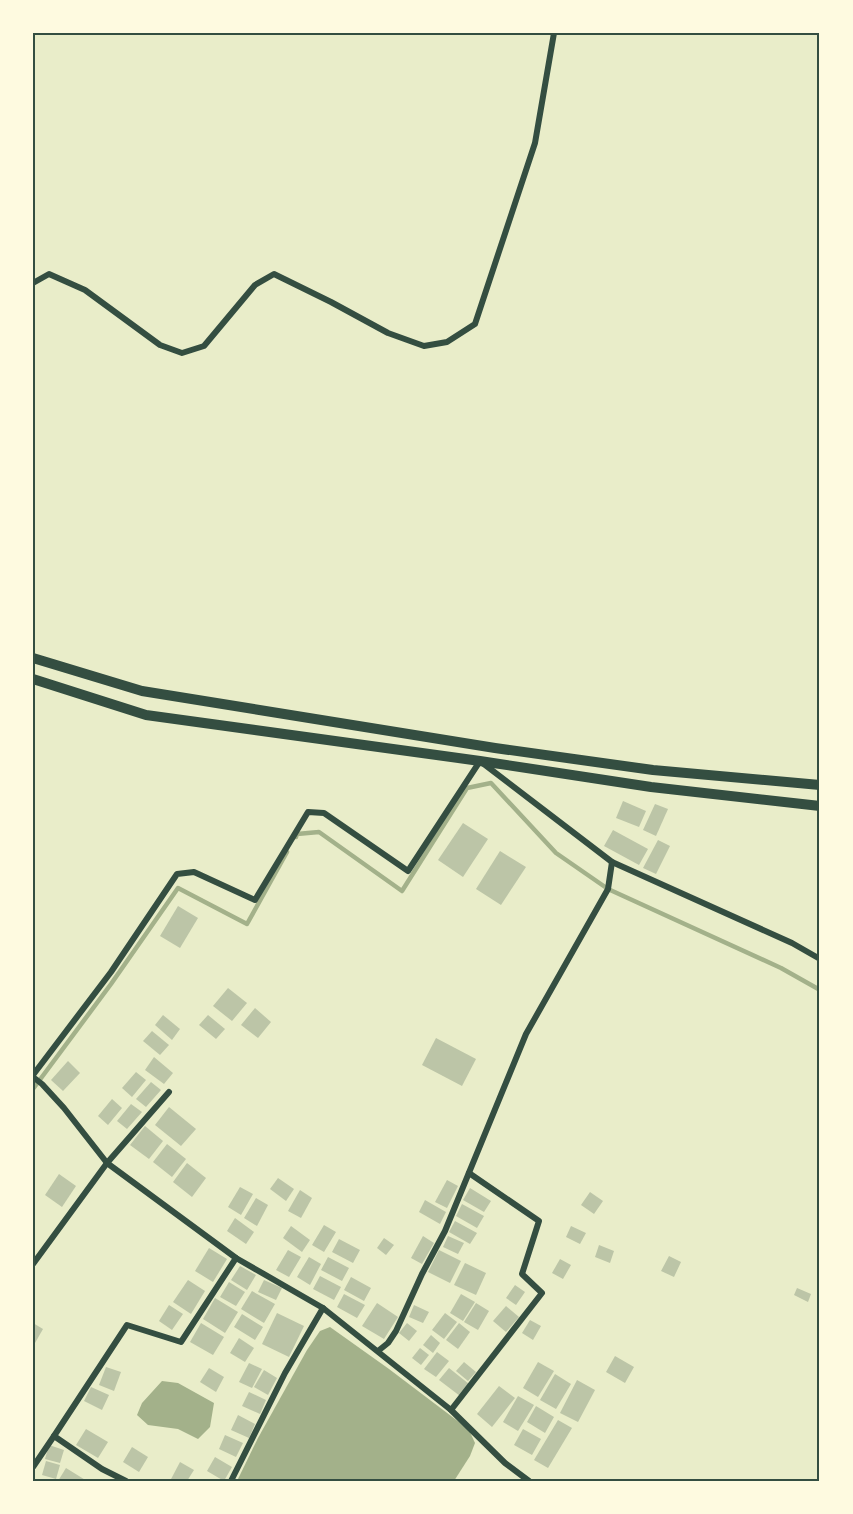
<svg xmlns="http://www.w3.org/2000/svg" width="853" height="1514" viewBox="0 0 853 1514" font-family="Manrope,sans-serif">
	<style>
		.water { fill: #a3b18a }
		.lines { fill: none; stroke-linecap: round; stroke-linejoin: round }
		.stream { stroke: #a3b18a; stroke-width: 4.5 }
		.building { fill: #bcc5a7 }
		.minor { stroke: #344e41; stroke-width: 6 }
		.primary { stroke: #344e41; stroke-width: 10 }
		.neatline { fill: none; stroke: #344e41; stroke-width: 2 }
	</style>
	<rect width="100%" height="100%" fill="#e9edc9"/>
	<!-- water -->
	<g class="water">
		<polygon points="330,1327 389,1369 459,1422 470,1432 475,1443 470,1456 454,1481 237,1481 258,1438 307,1350 320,1331"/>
		<polygon points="162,1381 178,1383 214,1403 210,1427 198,1439 178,1429 148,1425 137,1415 142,1403"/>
	</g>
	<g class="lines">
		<!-- stream -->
		<g class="stream">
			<polyline points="296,837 297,834 319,832 402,891 467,788 491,783 556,853 608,889 781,968 820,990"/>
			<polyline points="33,1089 111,984 178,888 247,924 287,852"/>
		</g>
	</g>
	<!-- building -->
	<g class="building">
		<polygon points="623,801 646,811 639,827 616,818"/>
		<polygon points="655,804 668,809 656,836 643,830"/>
		<polygon points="463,823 488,839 463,877 438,860"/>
		<polygon points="613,830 648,849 639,865 604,846"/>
		<polygon points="658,840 670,846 656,874 643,868"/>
		<polygon points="500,851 526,867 501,905 476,889"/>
		<polygon points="178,906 198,918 180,948 160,936"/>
		<polygon points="228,988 247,1003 232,1021 213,1006"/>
		<polygon points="255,1008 271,1022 258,1038 241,1025"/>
		<polygon points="163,1015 180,1029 172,1040 155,1025"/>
		<polygon points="208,1015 225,1029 216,1039 199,1025"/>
		<polygon points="152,1031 169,1045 160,1055 143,1041"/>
		<polygon points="436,1038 476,1059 462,1086 422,1065"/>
		<polygon points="154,1057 173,1073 164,1084 145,1070"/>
		<polygon points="68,1061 80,1073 63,1091 51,1080"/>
		<polygon points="136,1072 146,1080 132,1097 122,1088"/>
		<polygon points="151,1082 161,1090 146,1107 136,1099"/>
		<polygon points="112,1099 122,1108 108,1125 98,1116"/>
		<polygon points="131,1104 142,1112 127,1129 117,1121"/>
		<polygon points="169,1107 196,1129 181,1146 155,1125"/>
		<polygon points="145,1126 163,1141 149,1159 130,1145"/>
		<polygon points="167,1144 186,1159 172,1177 153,1162"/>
		<polygon points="187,1163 206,1178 192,1197 173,1182"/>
		<polygon points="59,1174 76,1186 62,1207 45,1195"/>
		<polygon points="278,1178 294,1189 286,1201 270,1189"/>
		<polygon points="447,1180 458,1186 447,1208 435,1202"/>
		<polygon points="240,1187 253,1194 241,1215 228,1207"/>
		<polygon points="470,1188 491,1201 484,1212 463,1200"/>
		<polygon points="300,1190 312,1198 301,1218 288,1211"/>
		<polygon points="590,1192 603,1201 594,1214 581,1205"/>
		<polygon points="256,1198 268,1205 257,1226 244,1218"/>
		<polygon points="425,1200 446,1212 440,1224 419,1212"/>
		<polygon points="462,1204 484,1216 477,1228 456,1216"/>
		<polygon points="235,1218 254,1232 246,1244 227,1231"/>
		<polygon points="455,1221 477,1233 470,1244 449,1232"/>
		<polygon points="324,1225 336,1232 324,1252 312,1245"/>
		<polygon points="291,1226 310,1240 302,1252 283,1238"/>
		<polygon points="571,1226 586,1233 580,1244 566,1237"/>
		<polygon points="423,1236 434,1243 422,1264 411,1258"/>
		<polygon points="448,1236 464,1243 458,1254 443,1247"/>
		<polygon points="384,1238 394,1245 386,1255 377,1248"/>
		<polygon points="339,1239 360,1250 353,1263 332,1252"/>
		<polygon points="599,1245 614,1251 610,1263 595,1257"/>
		<polygon points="209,1248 227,1259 213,1282 195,1271"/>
		<polygon points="288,1250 301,1257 289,1277 276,1270"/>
		<polygon points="439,1250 461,1261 450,1283 428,1272"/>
		<polygon points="669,1256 681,1262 674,1277 661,1271"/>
		<polygon points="309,1257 321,1264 310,1285 297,1277"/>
		<polygon points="328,1257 349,1268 342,1281 321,1270"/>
		<polygon points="560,1259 571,1265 563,1279 552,1273"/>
		<polygon points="465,1263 486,1273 476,1295 454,1285"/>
		<polygon points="240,1266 256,1275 247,1290 231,1280"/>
		<polygon points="320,1276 341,1287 334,1300 313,1289"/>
		<polygon points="351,1277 371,1288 364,1301 344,1290"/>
		<polygon points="188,1280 205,1291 191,1314 173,1302"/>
		<polygon points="264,1280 282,1288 276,1300 258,1292"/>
		<polygon points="229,1282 245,1292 236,1306 220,1297"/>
		<polygon points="515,1285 525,1292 516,1305 506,1298"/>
		<polygon points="797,1288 811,1294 808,1302 794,1295"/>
		<polygon points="252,1291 275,1304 264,1323 241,1309"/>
		<polygon points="344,1294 365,1305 357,1318 337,1307"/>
		<polygon points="461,1294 475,1302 463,1321 450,1313"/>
		<polygon points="215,1298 238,1312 225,1333 203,1319"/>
		<polygon points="377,1303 398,1317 384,1339 362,1326"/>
		<polygon points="476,1303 489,1311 478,1330 464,1322"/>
		<polygon points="169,1305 183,1314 172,1330 159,1321"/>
		<polygon points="414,1305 429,1312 423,1323 409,1317"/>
		<polygon points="506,1306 519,1317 506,1332 493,1321"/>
		<polygon points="277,1313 304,1326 289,1357 262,1344"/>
		<polygon points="445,1313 457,1322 444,1339 432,1330"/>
		<polygon points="242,1314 263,1327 255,1340 234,1327"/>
		<polygon points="530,1320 541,1326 533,1340 522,1333"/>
		<polygon points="33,1323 43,1329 35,1343 33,1342"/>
		<polygon points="201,1323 224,1337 213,1355 190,1342"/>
		<polygon points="407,1323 417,1331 409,1341 399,1333"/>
		<polygon points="459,1323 470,1332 458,1349 446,1340"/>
		<polygon points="431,1335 440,1343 433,1353 423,1345"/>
		<polygon points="239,1338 254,1348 245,1362 230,1353"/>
		<polygon points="420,1348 429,1355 421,1365 412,1358"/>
		<polygon points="437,1352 449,1361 436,1377 424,1369"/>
		<polygon points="615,1356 634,1367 625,1383 606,1372"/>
		<polygon points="464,1362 476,1372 468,1381 456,1371"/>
		<polygon points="538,1362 554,1371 538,1397 523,1388"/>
		<polygon points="249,1363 262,1369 252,1388 239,1382"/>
		<polygon points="106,1367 121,1372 114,1391 99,1385"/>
		<polygon points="209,1368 224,1377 216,1392 200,1382"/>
		<polygon points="449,1368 469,1384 460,1396 439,1380"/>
		<polygon points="264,1370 277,1378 268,1395 254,1387"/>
		<polygon points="555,1374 571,1384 556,1409 540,1400"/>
		<polygon points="577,1380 595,1390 578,1422 560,1413"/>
		<polygon points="499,1386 515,1398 492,1427 477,1414"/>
		<polygon points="91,1387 109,1395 102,1410 84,1401"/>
		<polygon points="249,1392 266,1400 260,1414 242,1406"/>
		<polygon points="518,1396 534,1405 518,1431 503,1422"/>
		<polygon points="536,1406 554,1417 545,1433 527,1422"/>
		<polygon points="238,1415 255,1424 249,1438 231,1430"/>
		<polygon points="558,1420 572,1428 548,1468 534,1460"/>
		<polygon points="86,1429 108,1442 98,1458 76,1445"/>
		<polygon points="523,1429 541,1439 532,1455 514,1445"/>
		<polygon points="225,1435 243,1443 236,1457 219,1449"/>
		<polygon points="49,1445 64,1450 60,1463 45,1459"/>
		<polygon points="132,1447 148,1457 139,1472 123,1462"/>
		<polygon points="215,1457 232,1467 224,1481 207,1471"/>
		<polygon points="46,1461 60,1465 56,1479 42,1475"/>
		<polygon points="180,1462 194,1470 187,1481 170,1481"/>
		<polygon points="66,1468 87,1481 58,1481"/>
	</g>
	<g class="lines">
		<!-- minor -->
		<g class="minor">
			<polyline points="33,283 49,274 85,290 160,345 182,353 204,346 255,285 274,274 331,302 388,333 424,346 447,342 475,324 535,143 554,33"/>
			<polyline points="33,1075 111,972 177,874 194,872 255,900 308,812 324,813 408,871 480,761 612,862 792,943 820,959"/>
			<polyline points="33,1077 42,1084 64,1108 107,1163 236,1258 323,1308 451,1410 505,1463 529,1481"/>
			<polyline points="33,1264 107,1163 169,1092"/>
			<polyline points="378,1351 388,1343 396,1331 422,1274 445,1231 526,1034 608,889 612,862"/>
			<polyline points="451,1410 542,1293 522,1274 539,1221 469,1173"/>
			<polyline points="33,1467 54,1436"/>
			<polyline points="126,1481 102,1469 54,1436 127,1325 181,1342 236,1258"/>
			<polyline points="231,1481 285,1373 323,1308"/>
		</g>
		<!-- primary -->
		<g class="primary">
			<polyline points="33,658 142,691 495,748 653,770 820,785"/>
			<polyline points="33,679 146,715 480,761 651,787 820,806"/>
		</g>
	</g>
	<!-- border -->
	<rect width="853" height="1514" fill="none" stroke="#fefae0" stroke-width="69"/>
	<rect x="34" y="34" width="784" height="1446" class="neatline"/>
</svg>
